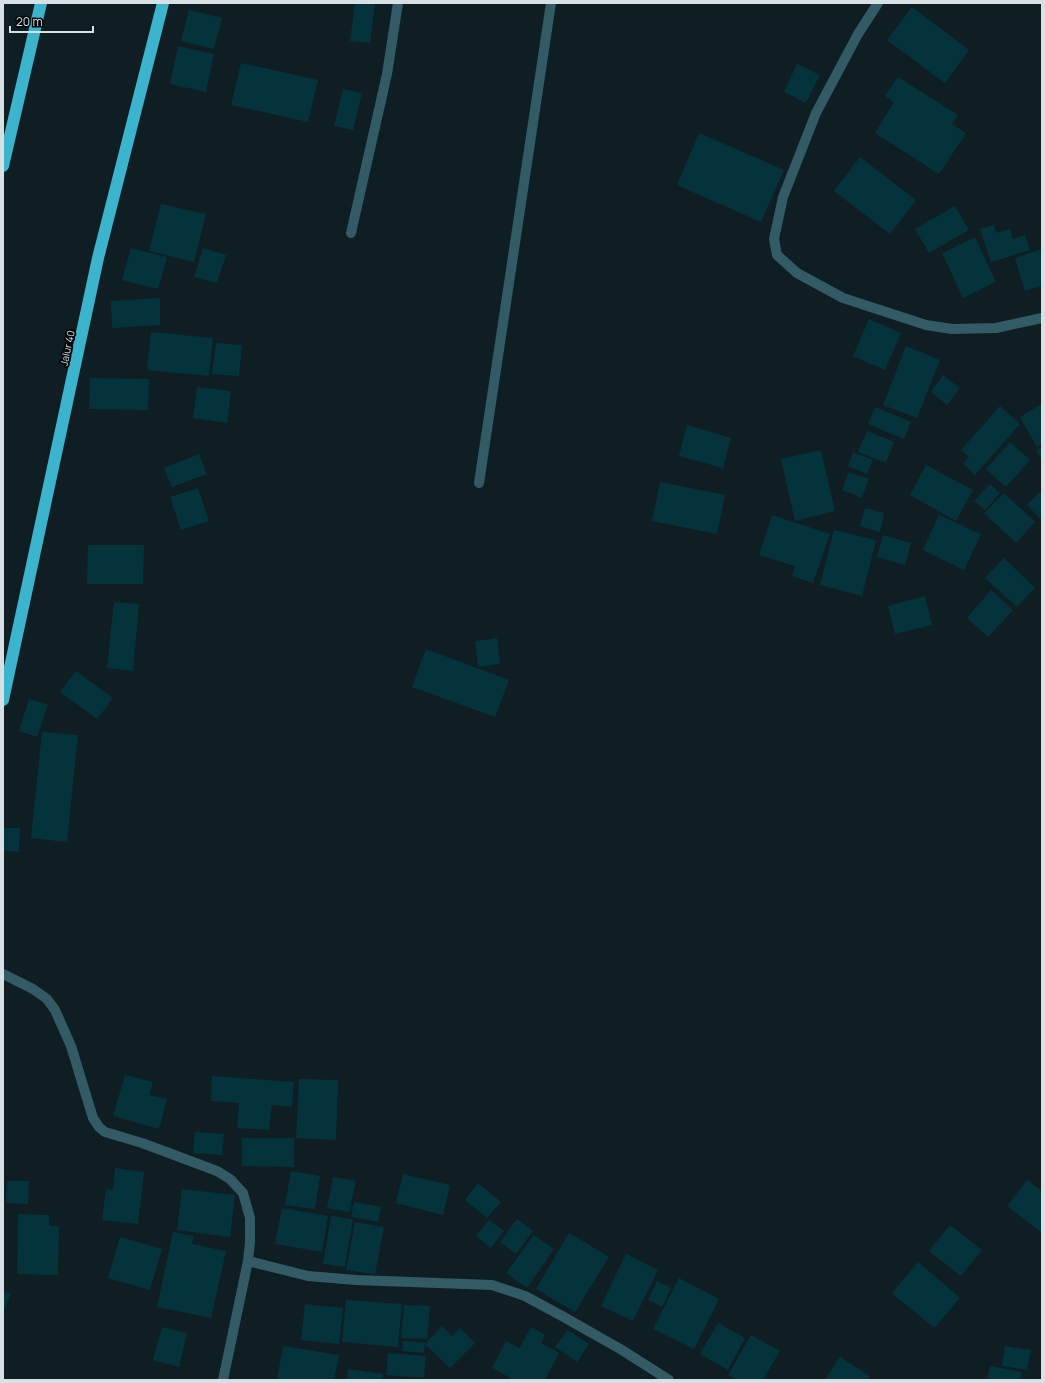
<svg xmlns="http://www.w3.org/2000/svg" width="1045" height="1383" viewBox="0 0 1045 1383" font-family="Manrope,sans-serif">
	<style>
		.building { fill: #05333c }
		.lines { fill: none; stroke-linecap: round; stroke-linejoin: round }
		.street { stroke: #325b65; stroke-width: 10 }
		.highway { stroke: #3db4ce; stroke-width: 12 }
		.labels { text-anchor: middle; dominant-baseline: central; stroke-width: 4; stroke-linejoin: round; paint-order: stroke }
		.street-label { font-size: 10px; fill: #d7e1e3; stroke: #030709 }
	</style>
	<rect width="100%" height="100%" fill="#0f1e22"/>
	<!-- building -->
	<g class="building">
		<polygon points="355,3 375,3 370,43 350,41"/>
		<polygon points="912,7 969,50 945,83 887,40"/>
		<polygon points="189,10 222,18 214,49 181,41"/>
		<polygon points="178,46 214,54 206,92 170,84"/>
		<polygon points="241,63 318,80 308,122 231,105"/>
		<polygon points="797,64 820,75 806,103 784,92"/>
		<polygon points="898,77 958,115 952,124 966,133 939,174 875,133 894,102 885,96"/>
		<polygon points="343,89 362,93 353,130 334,126"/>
		<polygon points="699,133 784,170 761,222 677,185"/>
		<polygon points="860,157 916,200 890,234 834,191"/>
		<polygon points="161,204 206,214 194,262 149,251"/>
		<polygon points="955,206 969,230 929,253 915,229"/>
		<polygon points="994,225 996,233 1010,229 1013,239 1025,235 1030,250 991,262 980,229"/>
		<polygon points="975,237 996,282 963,298 942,253"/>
		<polygon points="131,248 167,257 158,289 122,280"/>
		<polygon points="203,248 226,255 217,283 194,277"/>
		<polygon points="1042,249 1042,286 1025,291 1015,258"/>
		<polygon points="160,298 160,325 112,328 111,301"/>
		<polygon points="869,319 901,333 885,370 853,356"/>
		<polygon points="151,332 213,338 209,376 147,370"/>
		<polygon points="216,343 242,345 239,376 212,374"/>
		<polygon points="906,346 940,360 917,418 883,405"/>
		<polygon points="943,375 960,388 947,405 931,392"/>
		<polygon points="90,378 149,379 148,410 89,409"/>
		<polygon points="197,387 231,391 227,423 193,418"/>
		<polygon points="1042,404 1042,444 1037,447 1020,417"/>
		<polygon points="1000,406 1020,424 975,475 963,464 969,457 961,450"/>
		<polygon points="875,407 911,422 904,439 868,424"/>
		<polygon points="687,425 731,438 723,468 679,456"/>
		<polygon points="867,431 894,442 886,463 858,452"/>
		<polygon points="1010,442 1030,460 1006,487 986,469"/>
		<polygon points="1042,447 1042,461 1036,450"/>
		<polygon points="821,450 835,511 795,521 781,459"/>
		<polygon points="853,452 873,460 867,474 848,466"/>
		<polygon points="199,454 207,474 172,487 164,468"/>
		<polygon points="926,465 973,490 956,521 910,495"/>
		<polygon points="849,472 869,479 862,498 842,490"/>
		<polygon points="660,482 725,495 717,534 652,521"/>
		<polygon points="990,484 1000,493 985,510 974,501"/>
		<polygon points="198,488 209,521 181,530 170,497"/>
		<polygon points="1042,490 1042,520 1027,505"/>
		<polygon points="1004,493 1035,522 1016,543 984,513"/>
		<polygon points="865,508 884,513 880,532 860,526"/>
		<polygon points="772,515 830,534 813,583 792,576 795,566 759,555"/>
		<polygon points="939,515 981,534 964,570 923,550"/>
		<polygon points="834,530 876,540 862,596 820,585"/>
		<polygon points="883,535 911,543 905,565 877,557"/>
		<polygon points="88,545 144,545 143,584 87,584"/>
		<polygon points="1004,558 1035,588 1017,607 985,578"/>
		<polygon points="991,590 1013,610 988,637 967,618"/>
		<polygon points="925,596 932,625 895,634 888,606"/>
		<polygon points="114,602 139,604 133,671 107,668"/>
		<polygon points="497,638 500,664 478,667 475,641"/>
		<polygon points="426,649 509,680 495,717 412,687"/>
		<polygon points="76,671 113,698 97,719 60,692"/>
		<polygon points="29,699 48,705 37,737 19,731"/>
		<polygon points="42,732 78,735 67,842 31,838"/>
		<polygon points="3,828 20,828 19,852 3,851"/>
		<polygon points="125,1075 153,1082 149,1095 167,1099 159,1129 113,1116"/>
		<polygon points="212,1076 294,1082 292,1107 272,1105 269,1130 237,1128 239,1103 211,1101"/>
		<polygon points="299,1079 338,1080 336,1140 296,1138"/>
		<polygon points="195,1132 224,1134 222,1155 193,1153"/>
		<polygon points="242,1138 294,1138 294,1167 242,1166"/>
		<polygon points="115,1168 144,1172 138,1224 102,1220 106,1189 113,1190"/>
		<polygon points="291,1171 320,1176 315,1209 285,1205"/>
		<polygon points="403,1174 450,1185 443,1215 396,1203"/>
		<polygon points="333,1177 356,1181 349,1212 327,1208"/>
		<polygon points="1027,1180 1042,1191 1042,1233 1007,1206"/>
		<polygon points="7,1181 29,1181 28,1204 6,1203"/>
		<polygon points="478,1183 501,1202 487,1218 465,1200"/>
		<polygon points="182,1189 235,1195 230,1237 177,1230"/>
		<polygon points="354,1202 381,1207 378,1222 351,1217"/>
		<polygon points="282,1208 328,1216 322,1252 275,1244"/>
		<polygon points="18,1214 49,1215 49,1226 59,1226 58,1275 17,1274"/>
		<polygon points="331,1216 353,1219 345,1267 323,1264"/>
		<polygon points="517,1219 533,1231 516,1254 500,1242"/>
		<polygon points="489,1220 504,1231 491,1248 476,1236"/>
		<polygon points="355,1222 384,1227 375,1274 346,1270"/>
		<polygon points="950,1225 982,1250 961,1276 929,1251"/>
		<polygon points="173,1232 194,1236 192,1244 226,1251 211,1318 157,1307"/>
		<polygon points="569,1233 609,1257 575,1312 536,1289"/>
		<polygon points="534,1235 554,1249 527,1288 506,1273"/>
		<polygon points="120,1237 162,1249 150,1290 108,1278"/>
		<polygon points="626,1254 658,1270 633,1321 601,1306"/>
		<polygon points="918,1262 960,1298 934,1328 892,1293"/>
		<polygon points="679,1278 719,1299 694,1349 653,1329"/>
		<polygon points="657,1281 671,1288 662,1307 648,1300"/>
		<polygon points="3,1290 11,1294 3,1312"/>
		<polygon points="346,1300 402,1304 398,1347 342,1342"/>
		<polygon points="305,1304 343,1308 339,1344 301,1340"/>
		<polygon points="404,1305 430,1306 427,1339 401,1338"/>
		<polygon points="718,1323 745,1338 728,1370 700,1354"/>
		<polygon points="442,1326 452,1336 460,1328 475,1343 450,1368 425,1344"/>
		<polygon points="162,1327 187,1333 179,1367 153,1360"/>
		<polygon points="531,1327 545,1335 541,1343 559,1353 545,1380 514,1380 492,1368 506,1341 520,1348"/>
		<polygon points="568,1330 589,1344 577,1362 555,1347"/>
		<polygon points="751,1335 780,1351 763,1380 737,1380 728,1375"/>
		<polygon points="403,1341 425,1343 424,1353 402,1351"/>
		<polygon points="283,1346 339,1355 334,1380 277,1380"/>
		<polygon points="1005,1346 1031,1350 1027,1370 1002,1366"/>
		<polygon points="388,1353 426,1356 424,1378 386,1375"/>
		<polygon points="840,1357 870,1376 867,1380 825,1380"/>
		<polygon points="990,1366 1022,1372 1020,1380 987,1380"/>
		<polygon points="348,1369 383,1374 382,1380 347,1380"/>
	</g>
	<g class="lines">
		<!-- street -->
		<g class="street">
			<polyline points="878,3 858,34 816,113 783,197 774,239 777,255 797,273 843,298 926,325 952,329 996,328 1042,318"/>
			<polyline points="351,233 387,74 398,3"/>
			<polyline points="479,483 551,3"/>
			<polyline points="3,974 33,989 47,999 55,1010 71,1046 93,1118 99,1127 105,1132 142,1143 217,1171 230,1179 243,1193 250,1218 250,1242 248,1261 223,1380"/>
			<polyline points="248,1261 308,1276 356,1280 492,1285 525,1296 562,1316 622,1350 669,1380"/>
		</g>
		<!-- highway -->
		<g class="highway">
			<polyline points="3,166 41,3"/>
			<polyline points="3,700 98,258 163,3"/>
		</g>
	</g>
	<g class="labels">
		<!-- street labels -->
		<g class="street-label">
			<text transform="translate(67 348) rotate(-78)">Jalur 40</text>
		</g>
	</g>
	<!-- border -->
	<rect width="1045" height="1383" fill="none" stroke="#d7e1e3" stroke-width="8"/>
	<!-- scale -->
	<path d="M10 26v6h83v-6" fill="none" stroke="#d7e1e3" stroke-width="2"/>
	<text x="16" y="26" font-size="12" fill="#d7e1e3" stroke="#030709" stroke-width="3" paint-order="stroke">20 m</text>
</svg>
